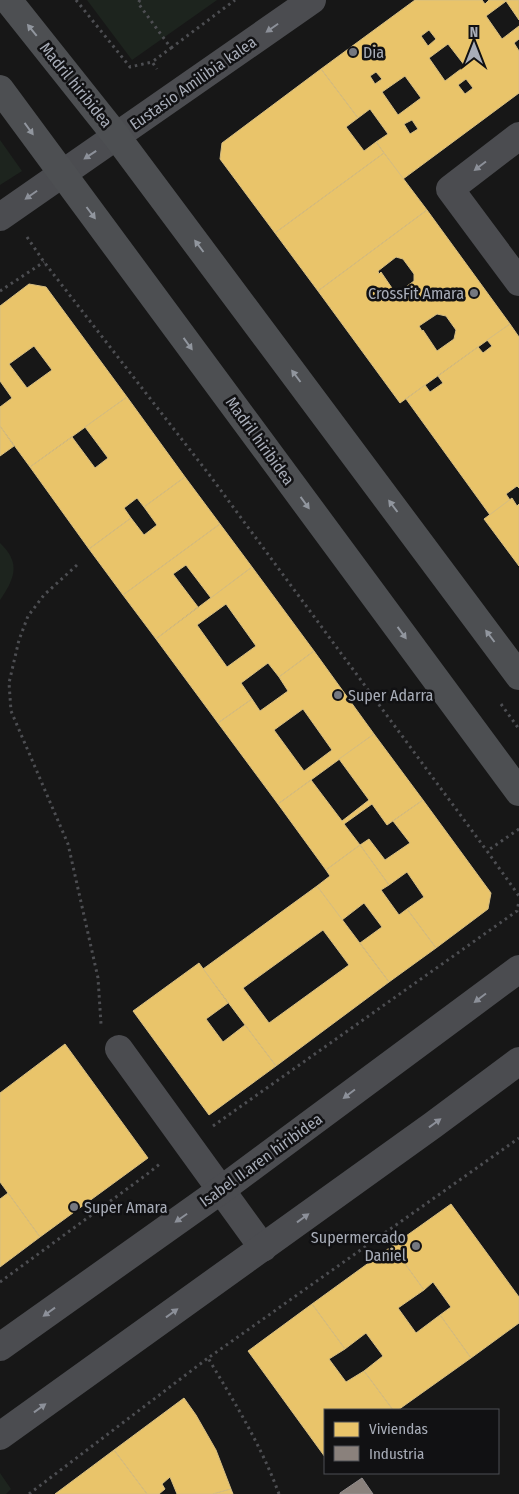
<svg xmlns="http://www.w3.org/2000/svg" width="519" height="1494" viewBox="0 0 519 1494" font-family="'Fira Sans Condensed',sans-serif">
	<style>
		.green { fill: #1d241e }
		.homes { fill: #e9c46a; stroke: #d6bd81; fill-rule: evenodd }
		.industry { fill: #8a817c; stroke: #938e8e }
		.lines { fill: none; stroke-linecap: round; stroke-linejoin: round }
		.path { stroke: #4d4e52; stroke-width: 3; stroke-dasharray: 2.5 4; stroke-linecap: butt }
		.minor { stroke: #4b4c50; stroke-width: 28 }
		.major { stroke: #4d4f52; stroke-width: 28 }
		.oneway { fill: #8c9099 }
		.oneway2 { fill: #91969e }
		.poi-dot { fill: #757880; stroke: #111113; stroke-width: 2 }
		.labels { text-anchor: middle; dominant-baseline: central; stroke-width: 5; stroke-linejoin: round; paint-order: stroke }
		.poi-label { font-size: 16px; fill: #a8adb8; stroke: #111113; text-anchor: start }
		.street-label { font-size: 16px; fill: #a8adb8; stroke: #111113 }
	</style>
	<rect width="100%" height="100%" fill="#171717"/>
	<!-- green -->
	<g class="green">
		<polygon points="87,0 217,0 132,60"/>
		<polygon points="0,140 22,171 0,185"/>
		<path d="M0,543C21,563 15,578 0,600Z"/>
		<polygon points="0,1473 11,1489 6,1494 0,1494"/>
	</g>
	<!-- homes -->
	<g class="homes">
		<path d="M415,0H482L485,4L489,0H504L505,2L486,16L502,39L519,26V39L514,43L519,51V93L403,179L376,142L388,134L370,109L358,118L321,69ZM429,30L436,39L428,46L421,36ZM448,44L465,66L445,81L429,58ZM376,72L382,79L375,84L370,76ZM405,76L421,98L398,115L382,92ZM466,79L473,88L465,94L458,85ZM412,120L418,129L410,134L404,124Z"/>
		<polygon points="504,0 519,0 519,20 506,1 505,2"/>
		<polygon points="321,69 358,118 346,127 364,151 376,142 384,153 275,233 220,159 222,143"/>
		<polygon points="384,153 427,210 318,291 275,233"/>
		<path d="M427,210L510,324L400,403L318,291ZM396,257L403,259L414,274V281L396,294L381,272L379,274L378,271ZM437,314L446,316L456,330L454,339L437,351L423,330L422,331L419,326Z"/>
		<path d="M29,284L46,287L127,397L30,467L0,426V407L12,398L0,381V306ZM34,346L52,370L27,388L9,364Z"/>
		<polygon points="510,324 519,337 519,488 517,486 506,494 510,500 490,515 406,399 425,385 430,392 443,383 438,376 478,347 483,353 492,346 487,340"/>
		<polygon points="127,397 185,477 144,507 137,498 124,508 131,518 89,549 30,467 72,437 95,468 108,458 85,427"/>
		<polygon points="0,426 14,446 0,456"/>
		<polygon points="185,477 220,524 123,595 89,549 131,518 144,535 157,525 144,507"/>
		<polygon points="512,498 517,506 519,504 519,566 484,519"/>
		<polygon points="220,524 252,567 211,598 186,565 173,574 198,607 156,639 123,595"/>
		<path d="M252,567L314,651L279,677L268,663L241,683L252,699L218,723L156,639ZM226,604L256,646L227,667L197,625Z"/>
		<path d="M314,651L374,734L278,804L218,723L252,699L260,711L288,691L279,677ZM303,709L332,750L304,771L274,730Z"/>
		<polygon points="374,734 423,800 387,825 372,804 344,824 360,845 326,870 278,804 311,780 342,821 369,800 339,759"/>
		<polygon points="423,800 491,893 488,909 436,948 407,909 424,897 407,872 389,885 360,845 369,839 385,860 410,843 393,821"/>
		<polygon points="360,845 389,885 381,890 399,915 407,909 436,948 389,982 360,943 382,927 364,903 342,920 317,886 330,876 326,870"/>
		<path d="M317,886L389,982L276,1066L203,969ZM323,930L349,965L269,1023L243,988Z"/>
		<polygon points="199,963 228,1003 206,1019 223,1042 245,1025 276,1066 209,1115 133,1011"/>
		<polygon points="65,1044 148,1158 40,1237 0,1182 0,1093"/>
		<polygon points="8,1193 40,1237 0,1267 0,1199"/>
		<polygon points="451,1204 519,1297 519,1323 471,1358 440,1315 451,1307 433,1282 424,1290 392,1246"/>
		<polygon points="392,1246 424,1290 398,1308 416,1333 440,1315 471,1358 398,1410 393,1410 364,1371 383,1356 366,1333 345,1349 312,1304"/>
		<polygon points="312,1304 345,1349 329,1359 346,1382 364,1371 393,1410 325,1410 325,1457 248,1351"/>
		<polygon points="184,1398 196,1415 216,1450 231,1489 213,1494 177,1494 170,1477 162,1484 165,1489 159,1494 147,1494 114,1450"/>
		<polygon points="114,1450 147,1494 55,1494"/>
		<polygon points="231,1489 233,1494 213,1494"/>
	</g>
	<!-- industry -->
	<polygon class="industry" points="362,1478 373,1494 340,1494 340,1493"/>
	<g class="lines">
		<!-- path -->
		<g class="path">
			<polyline points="76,0 130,67 152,62"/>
			<polyline points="140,0 138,3 171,48 152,62 157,69"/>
			<polyline points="171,48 235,0"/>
			<polyline points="27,237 44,262 208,473 487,851"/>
			<polyline points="0,291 44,262"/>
			<polyline points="77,565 44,595 28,616 19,640 9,683 11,711 68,844 98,978 101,1024"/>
			<polyline points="501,704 519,729"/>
			<polyline points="519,829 487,851 519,896"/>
			<polyline points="213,1126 517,911 519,901"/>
			<polyline points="0,1282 146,1175 161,1163"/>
			<polyline points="29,1494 208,1358"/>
			<path d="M279,1494C261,1445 235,1403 208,1358L519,1138"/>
		</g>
		<!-- minor -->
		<g class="minor">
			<polyline points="519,136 450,189 519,282"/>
			<polyline points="0,217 312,0"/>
			<polyline points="119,1049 263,1248"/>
			<polyline points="0,1347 221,1190 519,969"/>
			<polyline points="0,1436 433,1125 519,1061"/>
		</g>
		<!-- major -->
		<g class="major">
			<polyline points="8,0 117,137 519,676"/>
			<polyline points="0,89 519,792"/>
		</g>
	</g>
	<!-- one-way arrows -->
	<defs><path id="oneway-solid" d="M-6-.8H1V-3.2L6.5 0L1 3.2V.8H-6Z" transform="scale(1.25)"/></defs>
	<g class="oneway">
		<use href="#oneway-solid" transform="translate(272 28) rotate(145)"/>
		<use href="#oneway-solid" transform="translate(90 155) rotate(146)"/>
		<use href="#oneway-solid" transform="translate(480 166) rotate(143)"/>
		<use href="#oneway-solid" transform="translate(31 195) rotate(145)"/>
		<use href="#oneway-solid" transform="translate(480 998) rotate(143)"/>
		<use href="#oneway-solid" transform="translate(349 1094) rotate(143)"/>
		<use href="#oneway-solid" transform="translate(435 1123) rotate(-36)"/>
		<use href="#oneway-solid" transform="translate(181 1218) rotate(145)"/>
		<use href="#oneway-solid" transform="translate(303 1218) rotate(-36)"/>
		<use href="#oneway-solid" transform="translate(49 1312) rotate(144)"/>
		<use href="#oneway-solid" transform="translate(172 1313) rotate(-36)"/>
		<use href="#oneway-solid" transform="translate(40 1408) rotate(-36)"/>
	</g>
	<g class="oneway2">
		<use href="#oneway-solid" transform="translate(32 30) rotate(-129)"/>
		<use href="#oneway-solid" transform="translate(29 129) rotate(54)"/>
		<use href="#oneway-solid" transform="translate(91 213) rotate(53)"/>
		<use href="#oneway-solid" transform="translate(199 246) rotate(-127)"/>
		<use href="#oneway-solid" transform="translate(188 344) rotate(54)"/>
		<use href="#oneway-solid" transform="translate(296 376) rotate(-127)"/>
		<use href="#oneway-solid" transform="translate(305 503) rotate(54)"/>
		<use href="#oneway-solid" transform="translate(393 506) rotate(-127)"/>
		<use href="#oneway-solid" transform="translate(402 633) rotate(54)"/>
		<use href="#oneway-solid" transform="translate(490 636) rotate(-127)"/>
	</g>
	<!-- markers -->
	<g class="poi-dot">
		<circle cx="353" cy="52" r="5"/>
		<circle cx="474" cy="293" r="5"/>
		<circle cx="338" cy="695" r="5"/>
		<circle cx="74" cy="1207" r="5"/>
		<circle cx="416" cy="1246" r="5"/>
	</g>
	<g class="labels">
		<!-- poi labels -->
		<g class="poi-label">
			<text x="363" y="52">Dia</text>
			<text x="464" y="293" text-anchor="end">CrossFit Amara</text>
			<text x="348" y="695">Super Adarra</text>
			<text x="84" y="1207">Super Amara</text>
			<text x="406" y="1237" text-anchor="end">Supermercado<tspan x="406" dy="18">Daniel</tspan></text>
		</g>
		<!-- street labels -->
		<g class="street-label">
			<text transform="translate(193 83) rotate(-35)">Eustasio Amilibia kalea</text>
			<text transform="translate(76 85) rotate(51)">Madril hiribidea</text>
			<text transform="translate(260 441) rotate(54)">Madril hiribidea</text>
			<text transform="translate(261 1160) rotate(-36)">Isabel II.aren hiribidea</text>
		</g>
	</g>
	<!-- legend -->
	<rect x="324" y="1409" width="175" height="65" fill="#111113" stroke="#4d4f55"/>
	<rect x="334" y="1422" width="25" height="15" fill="#e9c46a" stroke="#4d4f55"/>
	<text x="369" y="1434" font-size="15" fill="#a8adb8">Viviendas</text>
	<rect x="334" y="1446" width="25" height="15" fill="#8a817c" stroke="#4d4f55"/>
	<text x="369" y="1459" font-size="15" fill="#a8adb8">Industria</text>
	<!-- north arrow -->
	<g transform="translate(474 45)" stroke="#111113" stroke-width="4" paint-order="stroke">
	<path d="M0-4L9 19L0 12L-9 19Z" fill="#a8adb8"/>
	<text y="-8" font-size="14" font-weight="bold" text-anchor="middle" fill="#a8adb8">N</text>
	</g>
</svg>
